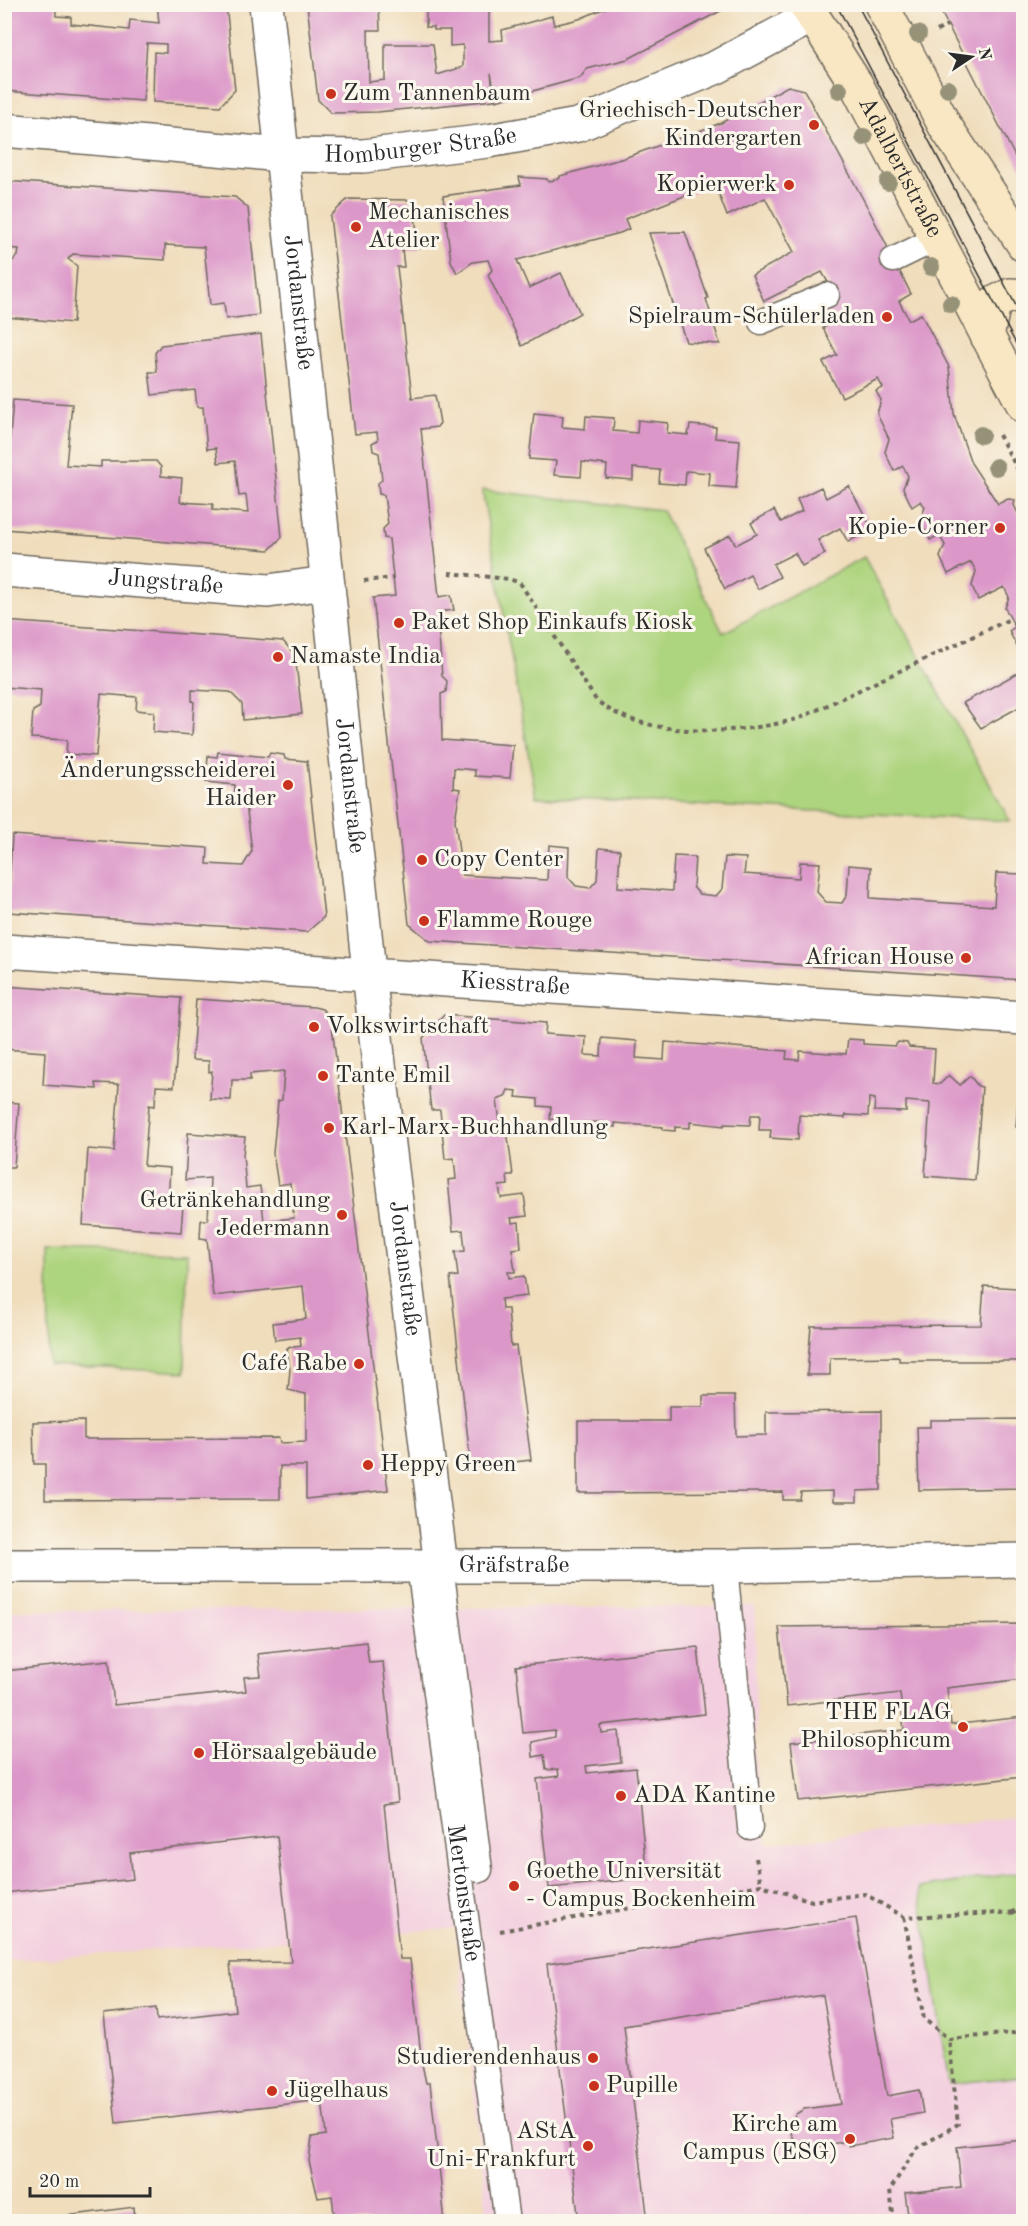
<svg xmlns="http://www.w3.org/2000/svg" width="1028" height="2226" viewBox="0 0 1028 2226" font-family="'Old Standard TT',serif">
	<style>
		.built { fill: #f3cfdf }
		.green { fill: #add47e; stroke: #6c8054; stroke-width: 1.5 }
		.building { fill: #dc97c9 }
		.lines { fill: none; stroke-linecap: round; stroke-linejoin: round }
		.lane-casing { stroke: #70695e; stroke-width: 27 }
		.street-casing { stroke: #70695e; stroke-width: 36 }
		.secondary-casing { stroke: #70695e; stroke-width: 36 }
		.path { stroke: #70695e; stroke-width: 4; stroke-dasharray: 4.5 4.5; stroke-linecap: butt }
		.lane { stroke: #fff; stroke-width: 24 }
		.street { stroke: #fff; stroke-width: 33 }
		.secondary { stroke: #f9e7c3; stroke-width: 33 }
		.tram { stroke: #2b2b2b; stroke-width: 1.5 }
		.tree { fill: #969278 }
		.poi-dot { fill: #c8321e; stroke: #fbf7ec; stroke-width: 2 }
		.labels { text-anchor: middle; dominant-baseline: central; stroke-width: 6; stroke-linejoin: round; paint-order: stroke }
		.poi-label { font-size: 24px; fill: #2b2b2b; stroke: #fbf7ec; text-anchor: start }
		.street-label { font-size: 24px; fill: #2b2b2b; stroke: #fbf7ec }
	</style>
	<rect width="100%" height="100%" fill="#fbf7ec"/>
	<filter id="ink" filterUnits="userSpaceOnUse"><feTurbulence type="fractalNoise" baseFrequency=".0167" numOctaves="2"/><feDisplacementMap in="SourceGraphic" scale="12" xChannelSelector="R" yChannelSelector="G"/><feConvolveMatrix kernelMatrix="1 2 1 2 8 2 1 2 1" color-interpolation-filters="sRGB"/></filter>
	<filter id="wash" filterUnits="userSpaceOnUse"><feTurbulence type="fractalNoise" baseFrequency=".008" numOctaves="4" result="noise"/><feDisplacementMap in="SourceGraphic" scale="24" xChannelSelector="R" yChannelSelector="G"/><feGaussianBlur stdDeviation="1.35" result="paint"/><feColorMatrix in="noise" values="0 0 0 0 0 0 0 0 0 0 0 0 0 0 0 0 0 1.4 0 .05"/><feComposite in="paint" operator="in"/></filter>
	<g filter="url(#wash)">
		<rect width="100%" height="100%" fill="#f0ddbc"/>
		<!-- built -->
		<polygon class="built" points="755,1606 756,1773 768,1844 1023,1816 1023,2221 488,2221 456,1928 5,1961 4,1611"/>
		<!-- green -->
		<g class="green">
			<polygon points="482,490 662,510 723,633 864,557 1010,821 536,797"/>
			<polygon points="48,1250 187,1253 185,1372 49,1365"/>
			<polygon points="1023,1872 1023,2076 949,2084 919,1888"/>
		</g>
		<g id="blocks">
			<!-- building -->
			<g class="building">
				<polygon points="11,4 56,4 56,16 71,17 71,24 129,30 130,20 159,23 157,4 226,4 235,90 220,106 153,102 154,52 166,53 166,44 147,43 143,101 4,91 4,24 10,25"/>
				<polygon points="307,4 379,4 380,30 368,30 369,82 385,80 385,44 433,44 437,75 463,67 463,45 450,46 450,30 434,30 434,27 426,27 426,11 434,11 434,4 489,4 489,41 503,40 502,30 552,16 554,25 579,19 615,4 734,4 628,59 587,69 580,78 496,101 491,73 494,100 378,112 331,113 318,100"/>
				<polygon points="937,4 1021,4 1022,7 1023,172"/>
				<polygon points="788,86 804,90 870,212 911,294 899,301 909,320 921,314 949,367 954,414 971,463 998,504 1008,499 1015,500 1014,505 1023,524 1023,658 1009,631 1015,627 1005,608 1009,597 1004,587 978,600 972,586 976,571 971,562 948,574 940,557 945,545 939,535 930,540 920,521 925,507 921,501 912,507 903,488 908,476 903,466 894,471 885,452 889,439 877,414 881,400 876,391 883,388 878,379 842,397 823,362 837,355 823,328 832,323 824,308 829,284 822,272 764,301 752,275 794,252 765,198 727,216 715,184 625,219 629,229 620,233 517,260 529,288 561,273 580,313 522,346 488,275 492,270 488,260 473,262 457,273 451,261 443,196 521,185 519,177 547,179 548,182 560,178 560,176 624,158 721,123"/>
				<polygon points="4,181 235,197 248,208 259,315 226,319 224,303 210,305 204,247 165,245 165,260 73,254 68,259 77,266 73,323 6,317 11,262 18,256 19,249 4,248"/>
				<polygon points="348,199 413,200 419,248 402,249 404,267 397,267 412,398 435,395 440,423 437,427 421,429 439,597 451,595 454,610 437,612 442,676 447,681 446,692 441,694 442,740 513,745 510,778 475,776 475,770 454,768 453,788 460,789 455,820 462,875 547,880 549,845 569,847 568,877 576,886 590,888 597,880 599,848 620,850 618,887 672,891 674,856 695,857 693,887 699,894 716,896 722,889 725,857 746,858 744,874 799,878 800,862 820,863 817,892 826,902 842,903 847,895 849,865 871,867 870,898 994,906 996,873 1023,874 1023,980 430,941 409,924 373,598 395,596 389,539 384,538 383,529 388,524 384,495 379,494 378,483 382,480 379,453 373,451 372,443 378,440 377,432 355,434 330,216"/>
				<polygon points="685,232 708,298 706,299 720,344 686,342 649,233"/>
				<polygon points="261,334 282,537 269,550 4,529 4,460 8,461 13,400 72,404 66,465 101,467 101,461 156,461 161,467 161,476 182,478 180,502 213,504 212,510 248,513 246,495 239,496 235,461 218,463 216,448 207,449 203,407 197,407 195,390 152,395 149,372 157,372 155,353 161,345"/>
				<polygon points="534,413 563,416 562,427 585,429 586,416 614,418 613,431 637,433 638,420 668,423 667,433 688,435 690,425 716,427 715,438 740,440 736,488 709,486 710,473 686,471 685,485 659,483 660,470 633,468 633,480 606,478 607,465 582,462 581,477 554,475 556,461 529,459"/>
				<polygon points="849,486 872,529 848,542 840,528 818,540 825,554 802,566 795,553 773,564 780,577 758,589 750,575 725,589 704,548 730,535 736,545 757,534 751,523 774,510 781,522 802,511 797,499 821,487 826,498"/>
				<polygon points="4,621 283,641 295,655 302,714 243,720 242,704 230,692 192,690 192,701 194,702 192,735 153,732 154,712 136,710 137,697 101,694 96,756 66,754 67,740 31,738 33,711 40,707 41,690 4,687"/>
				<polygon points="1023,670 1023,705 981,728 963,703"/>
				<polygon points="218,752 268,757 270,753 284,755 285,759 307,761 324,917 307,932 8,912 12,835 208,848 207,864 243,866 252,851 246,804 234,802 235,785 206,782 208,756 217,757"/>
				<polygon points="4,986 181,998 174,1087 156,1086 155,1106 149,1105 144,1166 170,1168 168,1204 183,1205 181,1232 83,1225 88,1149 114,1151 119,1084 96,1083 97,1089 43,1085 45,1052 4,1049"/>
				<polygon points="196,999 314,1007 322,1009 331,1018 388,1490 306,1499 306,1466 280,1466 280,1499 45,1500 45,1464 34,1464 33,1422 84,1421 84,1439 279,1438 280,1443 306,1442 306,1394 288,1390 290,1370 287,1348 301,1346 300,1337 275,1340 273,1323 306,1319 303,1286 213,1296 207,1239 200,1238 201,1220 208,1220 210,1178 185,1180 188,1133 245,1137 243,1155 246,1188 260,1186 264,1221 294,1218 290,1183 278,1185 273,1153 278,1101 282,1100 284,1071 250,1074 250,1080 232,1080 231,1100 210,1099 212,1071 209,1072 209,1061 192,1060"/>
				<polygon points="444,1015 546,1023 545,1034 586,1037 585,1055 601,1056 602,1038 637,1041 636,1058 664,1060 665,1042 787,1051 786,1059 799,1060 800,1051 846,1054 848,1039 863,1040 863,1044 895,1046 898,1042 907,1043 909,1047 935,1049 933,1083 940,1084 949,1075 960,1085 970,1076 978,1086 982,1087 975,1180 925,1176 930,1103 906,1101 906,1112 874,1111 875,1099 869,1098 868,1116 845,1115 845,1118 799,1115 798,1140 770,1138 771,1130 759,1130 760,1115 751,1115 750,1125 724,1124 724,1126 690,1122 690,1128 675,1127 675,1131 663,1130 663,1127 615,1123 615,1127 603,1126 603,1122 565,1123 565,1120 550,1119 551,1107 538,1106 538,1099 516,1097 517,1091 508,1090 505,1097 497,1100 500,1123 506,1122 513,1175 507,1175 508,1185 499,1186 501,1198 524,1195 527,1216 511,1218 512,1223 519,1222 521,1248 512,1249 515,1272 508,1272 509,1278 524,1276 527,1296 501,1299 502,1309 508,1309 511,1346 516,1346 531,1460 471,1467 450,1277 458,1276 455,1252 465,1251 463,1230 453,1231 448,1180 456,1179 454,1158 445,1159 440,1110 431,1110 423,1038"/>
				<polygon points="1021,1055 1023,1055 1023,1128 1016,1127"/>
				<polygon points="4,1102 19,1103 14,1167 4,1167"/>
				<polygon points="1022,1221 1023,1361 899,1361 899,1357 830,1358 830,1375 807,1375 811,1326 981,1325 984,1286 1017,1288"/>
				<polygon points="703,1396 735,1396 736,1436 766,1435 766,1412 881,1411 881,1490 857,1491 857,1502 833,1502 833,1491 801,1492 800,1500 783,1500 783,1492 578,1493 578,1421 669,1421 669,1407 703,1407"/>
				<polygon points="1023,1419 1023,1488 919,1490 917,1427 930,1427 930,1420"/>
				<polygon points="1023,1624 1023,1679 947,1688 951,1725 1023,1717 1023,1777 798,1801 791,1742 904,1730 900,1693 787,1706 779,1627"/>
				<polygon points="366,1642 369,1663 383,1662 398,1802 384,1804 400,1959 410,1959 422,2064 426,2083 430,2083 445,2222 335,2222 332,2196 318,2198 309,2161 312,2137 326,2135 322,2100 116,2123 104,2014 156,2008 157,2020 235,2011 230,1963 291,1962 277,1836 130,1853 133,1879 4,1893 4,1671 109,1660 114,1705 246,1691 244,1677 261,1676 258,1654"/>
				<polygon points="698,1647 705,1714 600,1725 601,1733 618,1731 621,1762 586,1766 587,1773 636,1768 647,1878 549,1888 537,1779 559,1776 558,1769 546,1770 544,1755 533,1757 532,1742 555,1737 555,1730 523,1733 516,1666"/>
				<polygon points="856,1918 887,2096 919,2090 923,2113 890,2119 894,2138 849,2146 847,2141 810,2148 795,2141 791,2133 790,2123 796,2114 804,2109 841,2104 823,1995 624,2026 648,2222 579,2222 547,1964"/>
				<polygon points="1023,2140 1023,2222 909,2222 905,2193 961,2187 957,2147"/>
				<polygon points="134,2207 135,2222 66,2222 66,2216"/>
			</g>
		</g>
	</g>
	<g filter="url(#ink)">
		<use href="#blocks" fill-opacity="0" stroke="#70695e" stroke-width="1.5"/>
		<g class="lines">
			<!-- lane casing -->
			<g class="lane-casing">
				<g id="lane">
					<polyline points="893,260 936,239"/>
					<polyline points="761,322 827,295"/>
					<path id="s1" d="M419,1566L507,2222"/>
					<polyline points="441,1566 480,1870"/>
					<polyline points="725,1566 750,1828"/>
				</g>
			</g>
			<!-- street casing -->
			<g class="street-casing">
				<g id="street">
					<path id="s2" d="M266,4L378,1056L441,1566"/>
					<path id="s3" d="M4,130L282,155L363,156L488,141L578,125L717,67L812,16"/>
					<path id="s4" d="M4,570L268,591L326,583"/>
					<path id="s5" d="M4,951L1024,1018"/>
					<path id="s6" d="M4,1566H725L1024,1560"/>
				</g>
			</g>
			<!-- secondary casing -->
			<g class="secondary-casing">
				<g id="secondary">
					<path id="s7" d="M805,4L856,84L1024,406"/>
					<polyline points="881,4 945,126 1024,245"/>
					<polyline points="987,336 994,303 1010,295 1024,296"/>
				</g>
			</g>
			<!-- path -->
			<g class="path">
				<polyline points="937,31 947,25"/>
				<polyline points="999,435 1024,481"/>
				<path d="M449,573L509,579L520,583L596,700C643,740 743,735 800,718L1010,619"/>
				<polyline points="364,581 393,578"/>
				<polyline points="756,1858 761,1885"/>
				<polyline points="1012,1910 1024,1926"/>
				<polyline points="904,1917 924,2019 949,2039 1024,2032"/>
				<polyline points="500,1931 761,1885 812,1901 865,1894 904,1917 1024,1912"/>
				<polyline points="894,2222 890,2190 916,2149 958,2124 949,2039"/>
			</g>
			<!-- lane -->
			<use href="#lane" class="lane"/>
			<!-- street -->
			<use href="#street" class="street"/>
			<!-- secondary -->
			<use href="#secondary" class="secondary"/>
			<!-- tram -->
			<g class="tram">
				<polyline points="836,4 1024,359"/>
				<polyline points="857,4 1024,321"/>
			</g>
		</g>
		<!-- trees -->
		<g class="tree">
			<circle cx="918" cy="34" r="9"/>
			<circle cx="948" cy="89" r="9"/>
			<circle cx="839" cy="90" r="9"/>
			<circle cx="864" cy="137" r="9"/>
			<circle cx="888" cy="182" r="9"/>
			<circle cx="931" cy="267" r="9"/>
			<circle cx="951" cy="304" r="9"/>
			<circle cx="981" cy="435" r="9"/>
			<circle cx="996" cy="467" r="9"/>
		</g>
	</g>
	<!-- markers -->
	<g class="poi-dot">
		<circle cx="331" cy="94" r="6"/>
		<circle cx="814" cy="125" r="6"/>
		<circle cx="789" cy="185" r="6"/>
		<circle cx="356" cy="227" r="6"/>
		<circle cx="887" cy="317" r="6"/>
		<circle cx="1000" cy="528" r="6"/>
		<circle cx="399" cy="623" r="6"/>
		<circle cx="278" cy="657" r="6"/>
		<circle cx="288" cy="785" r="6"/>
		<circle cx="422" cy="860" r="6"/>
		<circle cx="424" cy="921" r="6"/>
		<circle cx="966" cy="958" r="6"/>
		<circle cx="314" cy="1027" r="6"/>
		<circle cx="323" cy="1076" r="6"/>
		<circle cx="329" cy="1128" r="6"/>
		<circle cx="342" cy="1215" r="6"/>
		<circle cx="359" cy="1364" r="6"/>
		<circle cx="368" cy="1465" r="6"/>
		<circle cx="963" cy="1727" r="6"/>
		<circle cx="199" cy="1753" r="6"/>
		<circle cx="621" cy="1796" r="6"/>
		<circle cx="514" cy="1886" r="6"/>
		<circle cx="593" cy="2058" r="6"/>
		<circle cx="594" cy="2086" r="6"/>
		<circle cx="272" cy="2091" r="6"/>
		<circle cx="850" cy="2139" r="6"/>
		<circle cx="588" cy="2146" r="6"/>
	</g>
	<g class="labels">
		<!-- poi labels -->
		<g class="poi-label">
			<text x="343" y="94">Zum Tannenbaum</text>
			<text x="802" y="111" text-anchor="end">Griechisch-Deutscher<tspan x="802" dy="28">Kindergarten</tspan></text>
			<text x="777" y="185" text-anchor="end">Kopierwerk</text>
			<text x="368" y="213">Mechanisches<tspan x="368" dy="28">Atelier</tspan></text>
			<text x="875" y="317" text-anchor="end">Spielraum-Schülerladen</text>
			<text x="988" y="528" text-anchor="end">Kopie-Corner</text>
			<text x="411" y="623">Paket Shop Einkaufs Kiosk</text>
			<text x="290" y="657">Namaste India</text>
			<text x="276" y="771" text-anchor="end">Änderungsscheiderei<tspan x="276" dy="28">Haider</tspan></text>
			<text x="434" y="860">Copy Center</text>
			<text x="436" y="921">Flamme Rouge</text>
			<text x="954" y="958" text-anchor="end">African House</text>
			<text x="326" y="1027">Volkswirtschaft</text>
			<text x="335" y="1076">Tante Emil</text>
			<text x="341" y="1128">Karl-Marx-Buchhandlung</text>
			<text x="330" y="1201" text-anchor="end">Getränkehandlung<tspan x="330" dy="28">Jedermann</tspan></text>
			<text x="347" y="1364" text-anchor="end">Café Rabe</text>
			<text x="380" y="1465">Heppy Green</text>
			<text x="951" y="1713" text-anchor="end">THE FLAG<tspan x="951" dy="28">Philosophicum</tspan></text>
			<text x="211" y="1753">Hörsaalgebäude</text>
			<text x="633" y="1796">ADA Kantine</text>
			<text x="526" y="1872">Goethe Universität<tspan x="526" dy="28">- Campus Bockenheim</tspan></text>
			<text x="581" y="2058" text-anchor="end">Studierendenhaus</text>
			<text x="606" y="2086">Pupille</text>
			<text x="284" y="2091">Jügelhaus</text>
			<text x="838" y="2125" text-anchor="end">Kirche am<tspan x="838" dy="28">Campus (ESG)</tspan></text>
			<text x="576" y="2132" text-anchor="end">AStA<tspan x="576" dy="28">Uni-Frankfurt</tspan></text>
		</g>
		<!-- street labels -->
		<g class="street-label">
			<text stroke="none"><textPath href="#s3" startOffset="418">Homburger Straße</textPath></text>
			<text stroke="none"><textPath href="#s7" startOffset="189">Adalbertstraße</textPath></text>
			<text stroke="none"><textPath href="#s2" startOffset="300">Jordanstraße</textPath></text>
			<text stroke="none"><textPath href="#s4" startOffset="162">Jungstraße</textPath></text>
			<text stroke="none"><textPath href="#s2" startOffset="786">Jordanstraße</textPath></text>
			<text stroke="none"><textPath href="#s5" startOffset="512">Kiesstraße</textPath></text>
			<text stroke="none"><textPath href="#s2" startOffset="1272">Jordanstraße</textPath></text>
			<text stroke="none"><textPath href="#s6" startOffset="510">Gräfstraße</textPath></text>
			<text stroke="none"><textPath href="#s1" startOffset="330">Mertonstraße</textPath></text>
		</g>
	</g>
	<!-- margin -->
	<rect width="1028" height="2226" fill="none" stroke="#fbf7ec" stroke-width="24"/>
	<!-- north arrow -->
	<g transform="translate(971 57) rotate(77)" stroke="#fbf7ec" stroke-width="4.5" paint-order="stroke">
	<path d="M0-4.5L10 22L0 15L-10 22Z" fill="#2b2b2b"/>
	<text y="-9" font-size="16" font-weight="bold" text-anchor="middle" fill="#2b2b2b">N</text>
	</g>
	<!-- scale -->
	<path d="M30 2187v9h120v-9" fill="none" stroke="#2b2b2b" stroke-width="3"/>
	<text x="39" y="2187" font-size="18" fill="#2b2b2b" stroke="#fbf7ec" stroke-width="4.5" paint-order="stroke">20 m</text>
</svg>
